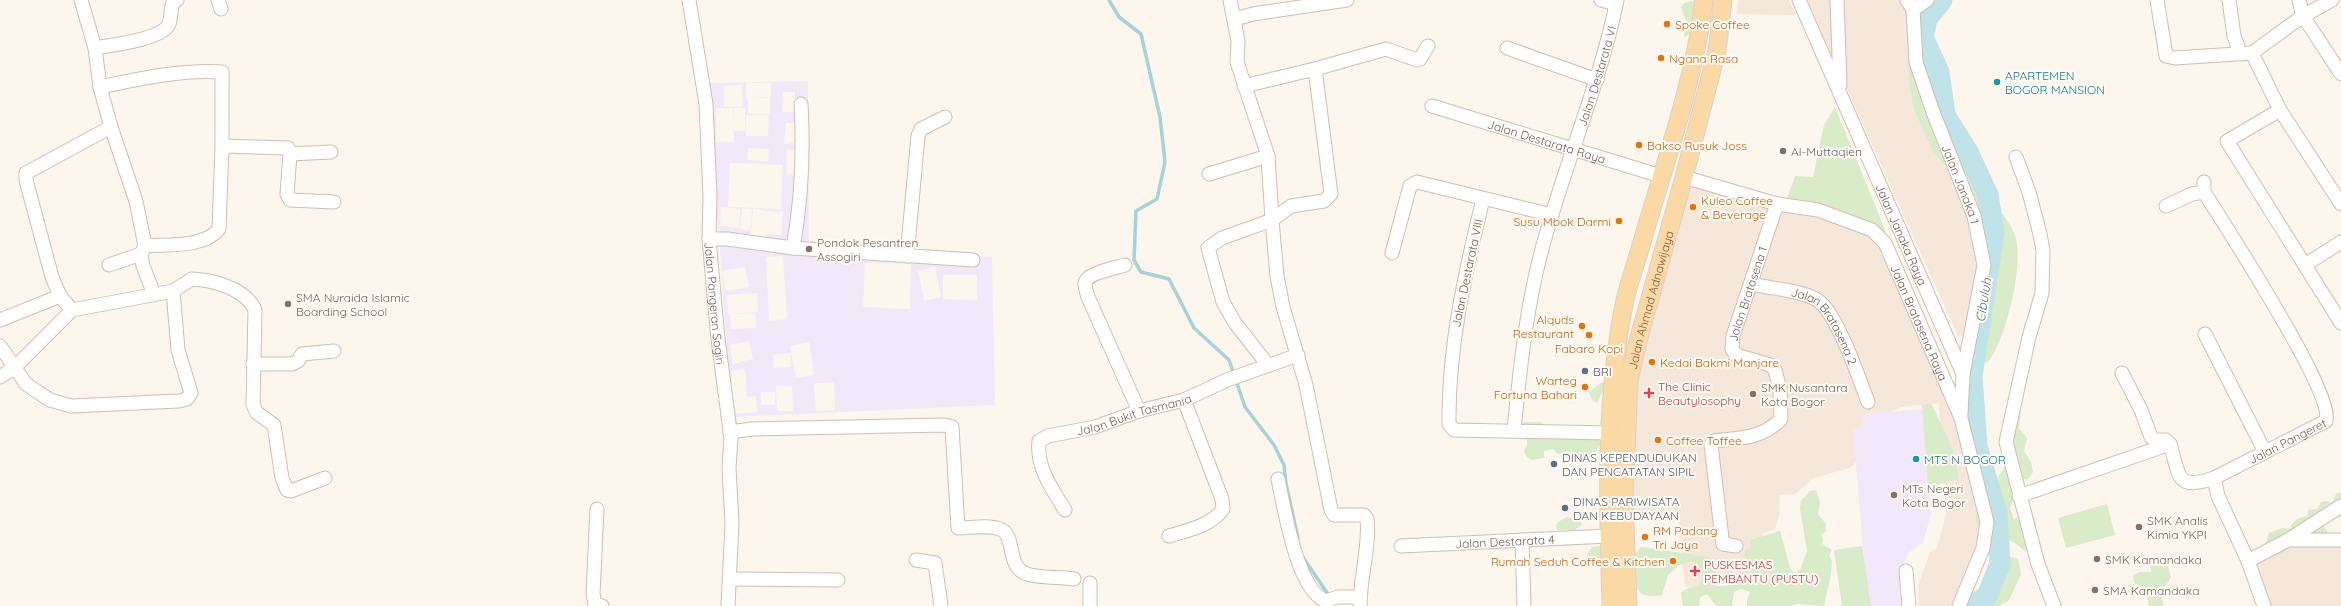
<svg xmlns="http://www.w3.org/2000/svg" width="2341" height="606" viewBox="0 0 2341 606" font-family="Quicksand,sans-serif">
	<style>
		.residential { fill: #f5e8da }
		.education { fill: #f3e8fa; fill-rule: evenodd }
		.green { fill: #d8ecc9 }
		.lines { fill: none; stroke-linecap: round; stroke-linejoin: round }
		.stream { stroke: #a5d3da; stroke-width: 3.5 }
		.river { stroke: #bfe3e8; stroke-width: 21 }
		.minor-casing { stroke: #d1beb0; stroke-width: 15 }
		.major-casing { stroke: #dad1cd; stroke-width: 19 }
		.minor { stroke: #fff; stroke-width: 13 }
		.major { stroke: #fbd9a5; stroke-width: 17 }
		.food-dot { fill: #e8710a; stroke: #fffaf3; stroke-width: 1.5 }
		.culture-dot { fill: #0f9aa8; stroke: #fffaf3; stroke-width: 1.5 }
		.worship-dot { fill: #6b7280; stroke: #fffaf3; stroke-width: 1.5 }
		.education-dot { fill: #8d6e63; stroke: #fffaf3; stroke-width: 1.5 }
		.service-dot { fill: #5c6f8a; stroke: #fffaf3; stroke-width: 1.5 }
		.health-dot { fill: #e0444e; stroke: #fffaf3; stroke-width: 1.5 }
		.labels { text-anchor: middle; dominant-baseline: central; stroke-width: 4; stroke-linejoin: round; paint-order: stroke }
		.food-label { font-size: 12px; fill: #c56008; stroke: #fffaf3; text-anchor: start }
		.street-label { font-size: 12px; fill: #7a5c4d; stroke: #fffaf3 }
		.culture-label { font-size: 12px; fill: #0d838f; stroke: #fffaf3; text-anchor: start }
		.worship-label { font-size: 12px; fill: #5b616d; stroke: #fffaf3; text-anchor: start }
		.education-label { font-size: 12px; fill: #785e54; stroke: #fffaf3; text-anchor: start }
		.service-label { font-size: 12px; fill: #4e5e75; stroke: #fffaf3; text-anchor: start }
		.health-label { font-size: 12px; fill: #be3a42; stroke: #fffaf3; text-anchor: start }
		.water-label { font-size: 13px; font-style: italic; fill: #437c86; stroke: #fffaf3 }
	</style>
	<rect width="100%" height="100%" fill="#fdf6ec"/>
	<!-- residential -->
	<g class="residential">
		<polygon points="1738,0 1789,0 1796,15 1736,14"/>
		<polygon points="1804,0 1934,0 1909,16 1968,190 1975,259 1979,272 1970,335 1958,336 1838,69 1830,56"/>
		<polygon points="1683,177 1804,208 1876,237 1919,302 1927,320 1973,481 1982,545 1960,606 1919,606 1918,586 1930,552 1937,548 1946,514 1939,403 1902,407 1863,423 1865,444 1860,458 1850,468 1814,478 1795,494 1780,495 1779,516 1775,530 1762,533 1766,580 1685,587 1678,514 1634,515 1631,481 1635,371"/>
		<polygon points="2341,542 2341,606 2265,606 2248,561 2267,550"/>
	</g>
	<!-- education -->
	<g class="education">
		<path d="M808,81L809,242L992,257L995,405L732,417L708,83ZM746,83H771V97L746,98ZM742,85L743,106L724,107V86ZM783,92H795V112H782ZM748,98H770V114H748ZM716,108H733L734,142H716ZM734,108H745V131H733ZM746,115H769L768,136H746ZM786,123H797L794,143L784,144ZM748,148L769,149L768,161L747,160ZM787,149L796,150L797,174L787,176ZM730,163L783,165L781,209L728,207ZM721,207L740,209L739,228L720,226ZM742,208L752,209L750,230L740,229ZM753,209L769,211L766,242L750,241ZM769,211L783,212L781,235L767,234ZM783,256L787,319L769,321L766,257ZM865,263L911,264L910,309L863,307ZM745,267L749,287L726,291L722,271ZM935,267L941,297L924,301L918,271ZM943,275H977V300L943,299ZM757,293L758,312L728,314L727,295ZM755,313L756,328L731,329L730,314ZM749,341L753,359L733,364L730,345ZM809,342L814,375L796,378L790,346ZM790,353L791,367L774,368L773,355ZM745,369L747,397L756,396L757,412L734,414L731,371ZM834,382L835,410L816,411L814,384ZM776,386H792L793,411H777ZM761,392H775V405H761Z"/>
		<polygon points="1923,409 1931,513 1923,543 1908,553 1902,569 1906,606 1868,606 1853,430 1864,425 1863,414"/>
	</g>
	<!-- green -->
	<g class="green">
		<polygon points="1696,0 1700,3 1690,33 1685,37 1683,30 1686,21 1681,7 1684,3"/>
		<path d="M1909,0H1943L1936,3C1926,18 1934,65 1939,83C1943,95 1950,107 1954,119C1960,138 1964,160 1972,177C1974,182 1979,185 1982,189C1993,203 2007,216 2014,233C2026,258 2006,342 1987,363L1977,359L1970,335L1988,266L1990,249L1985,233L1952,172L1934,153L1914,110L1909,82Z"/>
		<polygon points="1835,107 1886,232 1785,204 1795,176 1813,177 1824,125"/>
		<polygon points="1608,382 1597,403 1592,400 1589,392 1601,383"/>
		<polygon points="1931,403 1953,450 1959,479 1928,487 1922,405"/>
		<polygon points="2018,407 2021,410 2019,428 2027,438 2024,451 2031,462 2033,472 2027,480 2022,478 2010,508 2014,520 2020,514 2029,511 2033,514 2036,522 2030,549 2026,552 2014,542 1999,538 1999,523 1994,521 1991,530 1981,528 1975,520 1978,511 1982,479 1990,482 1992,486 1996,486 1999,482 1998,477 2005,466 2002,451"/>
		<polygon points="1524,422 1541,422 1546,427 1599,437 1600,444 1595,453 1589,455 1586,453 1577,457 1567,451 1558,454 1553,449 1544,451 1544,458 1532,460 1527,457 1524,451 1527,445 1527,426 1521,424"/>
		<path d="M1816,490L1820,502L1818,514L1826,524V531L1821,535L1823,538L1822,544L1832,550L1829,555L1832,561L1831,574L1824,606L1796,604L1791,606H1747V600L1750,592L1741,589L1734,592L1732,606H1716L1707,594L1700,597L1699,606H1683L1681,593L1686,589L1699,585L1702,580L1699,566L1693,561L1679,565L1668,575L1662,595C1631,601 1634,580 1633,557L1641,547L1709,557C1718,563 1715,575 1714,585C1723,588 1731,585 1738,580L1750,581L1749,568L1744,562L1745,551L1751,547L1750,540L1780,531L1790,568L1794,573L1800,570L1807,551L1800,508L1801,501L1810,491Z"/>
		<polygon points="2341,492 2341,517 2335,516 2321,525 2327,530 2327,535 2289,545 2283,554 2252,557 2251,551 2265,545 2269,533 2282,528 2291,529 2291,525 2297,519 2307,516 2308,510 2317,509 2321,502 2327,501 2332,503 2336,494"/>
		<polygon points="2107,504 2115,535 2066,548 2058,518"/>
		<polygon points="1567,517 1580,521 1582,525 1575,530 1558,530 1556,526 1558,522"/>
		<polygon points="1597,546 1602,547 1605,560 1597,565 1589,567 1586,564 1587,555 1592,547"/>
		<polygon points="1862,546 1871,606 1842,606 1834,550"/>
		<path d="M2012,557L2018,559L2021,574L2009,600L1999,606H1961L1977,604L1978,597L1984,598L1989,591L1992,580L2003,583C1999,575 2000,566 2006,558Z"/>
		<polygon points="2167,563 2171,577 2161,594 2164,606 2149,606 2145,588 2134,583 2133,575 2140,572 2151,572 2151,564"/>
	</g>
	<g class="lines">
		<!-- stream -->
		<g class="stream">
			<polyline points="1109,0 1119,17 1141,34 1160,117 1165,162 1157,199 1136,211 1134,260 1141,272 1169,279 1194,328 1229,360 1245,407 1274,445 1284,465 1286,484 1298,538"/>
			<polyline points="1302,556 1330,597"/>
		</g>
		<!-- river -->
		<polyline class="river" points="1942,0 1927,19 1923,37 1939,72 1945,115 1968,152 1988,195 1994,233 1972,376 1977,446 1997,514 2000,564 1987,596 1971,606"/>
		<!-- minor casing -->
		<g class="minor-casing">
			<g id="minor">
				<polyline points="81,0 95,48 100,87 111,127 136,201 145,246 141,254 143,266 154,294"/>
				<polyline points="218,0 221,9"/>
				<path id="s1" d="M689,0L706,104L710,196L709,239L718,339L731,438L729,468L732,523L728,606"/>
				<path d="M1230,0L1238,41L1237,62L1268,156L1272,220L1277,276L1283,307L1306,385L1331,510L1334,515H1364L1367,519C1370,548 1360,576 1360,606"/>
				<polyline points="1601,0 1616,4"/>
				<path id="s2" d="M1799,0L1963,374"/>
				<polyline points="1837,0 1840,85"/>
				<path id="s3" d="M1907,0L1913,10L1916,62L1933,112L1974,216L1984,265L1963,374L1961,414"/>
				<polyline points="2157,0 2166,56 2175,58 2252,53"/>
				<polyline points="2229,0 2234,36 2240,53"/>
				<polyline points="2299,0 2303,16 2341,74"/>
				<polyline points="1913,10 1927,0"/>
				<polyline points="1235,19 1253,14 1347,0"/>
				<path d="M95,48C112,45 158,40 168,26C172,19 170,10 173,2L177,0"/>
				<polyline points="1507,48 1597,80"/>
				<polyline points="2252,53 2280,110 2341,204"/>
				<polyline points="2252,53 2303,16 2332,0"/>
				<polyline points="1244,86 1315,69"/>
				<path d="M100,87C138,79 183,69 222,72V146"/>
				<path id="s4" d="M1432,106L1661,176"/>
				<polyline points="2280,110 2227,141 2341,323"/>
				<polyline points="290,154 331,152"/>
				<polyline points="2016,157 2029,192 2040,234 2043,251 2042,293 2029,337 2006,442 2038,564 2054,606"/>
				<polyline points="1209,174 1268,156"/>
				<path id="s5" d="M1684,177L1777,204L1818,210L1872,230L1885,243L1961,418L1987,522L1983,548L1959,606"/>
				<path d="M1483,199C1465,273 1448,348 1449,424L1454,430L1609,433"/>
				<polyline points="2166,206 2192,194 2204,192"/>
				<path d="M709,239H727L793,248C802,198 804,155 801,104"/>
				<path d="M145,246C167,244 204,248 219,229L222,146L288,148L290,154L287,194L290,200L334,202"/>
				<polyline points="793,248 973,260"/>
				<polyline points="1392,253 1410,186 1417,182 1552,215"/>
				<polyline points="907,256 918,136 921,129 945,117"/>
				<polyline points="109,265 141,254"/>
				<path d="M1125,265C1116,268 1085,273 1085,284C1085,288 1087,293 1088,297L1139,411"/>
				<polyline points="2305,265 2341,242"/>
				<path id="s6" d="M1751,284C1769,288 1807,291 1820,302C1838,317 1859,378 1868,402"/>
				<polyline points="72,310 60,296 52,277 26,180 26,173 111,127"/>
				<polyline points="0,320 60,296"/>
				<polyline points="2205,334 2265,452"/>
				<polyline points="0,346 26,384 50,400 71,406 179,401 187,399 191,393 178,350 173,291"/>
				<polyline points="253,364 292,364 298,361 302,354 334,351"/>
				<polyline points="1268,365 1235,323 1223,302 1208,248 1222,238 1272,220 1291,206 1324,201 1331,194 1315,69 1386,49 1417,60 1420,59 1428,46"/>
				<path id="s7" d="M2122,373L2141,410L2151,437L2155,440H2166L2170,444C2180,476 2175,491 2214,478L2326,421C2335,394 2224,224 2204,192V182"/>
				<path d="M0,377L14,368L72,310L173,291L192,279C214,280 246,289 255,310L253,405L257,413L274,425L282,478L287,490L291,491L325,478"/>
				<path id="s8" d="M1514,430C1520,369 1526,308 1542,249C1564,165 1600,85 1617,0"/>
				<path d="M730,432L752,429L945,425L952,427L958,528C971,528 990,524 1002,530C1016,538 1006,567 1027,574C1038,578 1061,577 1074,579"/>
				<polyline points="2214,478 2218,496 2248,561 2264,606"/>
				<path d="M1278,479C1284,507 1297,591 1326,601L1338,597H1360"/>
				<polyline points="2019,496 2170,444"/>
				<polyline points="597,509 593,594 595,604 602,606"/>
				<path id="s9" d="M1065,510C1052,489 1036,467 1039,441L1048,436L1095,427L1139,411L1184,400L1227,380L1298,355"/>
				<path d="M1169,536C1188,530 1211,526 1223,509L1222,499L1184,400"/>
				<polyline points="1522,540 1524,606"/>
				<polyline points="2288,540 2341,506"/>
				<path id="s10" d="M1401,546L1609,536"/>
				<path id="s11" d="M1736,546L1723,544L1722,538L1711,445L1714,441C1739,438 1762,439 1781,419L1780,389L1775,370L1770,365L1736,355L1732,349L1733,336L1777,204"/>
				<polyline points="916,560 935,563 941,606"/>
				<polyline points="2248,561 2288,540 2341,540"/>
				<polyline points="1906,571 1909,606"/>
				<polyline points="729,579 838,580"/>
				<polyline points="1090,583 1090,606"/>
			</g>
		</g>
		<!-- major casing -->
		<g class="major-casing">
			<g id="major">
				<path d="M1611,606C1608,503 1604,401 1625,300C1629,283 1635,266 1640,249C1663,167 1694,85 1704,0"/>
				<path id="s12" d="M1628,606L1624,499L1629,380L1638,341L1684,177L1717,51L1723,0"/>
			</g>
		</g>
		<!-- minor -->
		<use href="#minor" class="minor"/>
		<!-- major -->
		<use href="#major" class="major"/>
	</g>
	<!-- markers -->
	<g class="food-dot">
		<circle cx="1667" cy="24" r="4"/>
		<circle cx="1661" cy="58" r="4"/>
		<circle cx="1639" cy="145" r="4"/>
		<circle cx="1693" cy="207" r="4"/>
		<circle cx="1619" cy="221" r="4"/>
		<circle cx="1582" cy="326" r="4"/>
		<circle cx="1589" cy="335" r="4"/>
		<circle cx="1652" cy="362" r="4"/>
		<circle cx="1585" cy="387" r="4"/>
		<circle cx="1658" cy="440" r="4"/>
		<circle cx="1645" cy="537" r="4"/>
		<circle cx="1673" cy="561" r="4"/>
	</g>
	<g class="culture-dot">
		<circle cx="1997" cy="82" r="4"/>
		<circle cx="1916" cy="459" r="4"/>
	</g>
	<circle class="worship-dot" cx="1783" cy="151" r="4"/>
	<g class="education-dot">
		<circle cx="809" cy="249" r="4"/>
		<circle cx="288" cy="304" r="4"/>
		<circle cx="1753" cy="394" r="4"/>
		<circle cx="1894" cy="495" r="4"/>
		<circle cx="2139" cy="527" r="4"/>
		<circle cx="2097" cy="559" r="4"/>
		<circle cx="2095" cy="590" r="4"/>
	</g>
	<g class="service-dot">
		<circle cx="1585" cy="371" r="4"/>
		<circle cx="1554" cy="464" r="4"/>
		<circle cx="1565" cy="508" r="4"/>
	</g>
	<g class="health-dot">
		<path d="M1647 387h4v4h4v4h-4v4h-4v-4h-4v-4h4z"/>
		<path d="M1693 565h4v4h4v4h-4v4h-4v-4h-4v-4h4z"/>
	</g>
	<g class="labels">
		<!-- food labels -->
		<g class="food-label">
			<text x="1675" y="24">Spoke Coffee</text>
			<text x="1669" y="58">Ngana Rasa</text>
			<text x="1647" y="145">Bakso Rusuk Joss</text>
			<text x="1701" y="200">Kuleo Coffee<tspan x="1701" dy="14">&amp; Beverage</tspan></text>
			<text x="1611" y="221" text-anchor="end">Susu Mbok Darmi</text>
			<text x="1574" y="319" text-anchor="end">Alquds<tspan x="1574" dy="14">Restaurant</tspan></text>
			<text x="1589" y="348" text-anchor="middle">Fabaro Kopi</text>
			<text x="1660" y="362">Kedai Bakmi Manjare</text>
			<text x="1577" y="380" text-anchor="end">Warteg<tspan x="1577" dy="14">Fortuna Bahari</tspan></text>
			<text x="1666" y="440">Coffee Toffee</text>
			<text x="1653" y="530">RM Padang<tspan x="1653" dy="14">Tri Jaya</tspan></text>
			<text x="1665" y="561" text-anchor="end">Rumah Seduh Coffee &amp; Kitchen</text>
		</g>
		<!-- street labels -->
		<g class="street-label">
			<text stroke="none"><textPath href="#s8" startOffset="365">Jalan Destarata VI</textPath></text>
			<text stroke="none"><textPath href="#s4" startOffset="120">Jalan Destarata Raya</textPath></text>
			<text stroke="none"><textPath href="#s3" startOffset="194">Jalan Janaka 1</textPath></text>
			<text stroke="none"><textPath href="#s2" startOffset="256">Jalan Janaka Raya</textPath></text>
			<text transform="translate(1467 273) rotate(-78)">Jalan Destarata VIII</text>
			<text stroke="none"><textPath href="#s11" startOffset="347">Jalan Bratasena 1</textPath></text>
			<text stroke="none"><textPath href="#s12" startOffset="309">Jalan Ahmad Adnawijaya</textPath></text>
			<text stroke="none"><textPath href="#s1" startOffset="305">Jalan Pangeran Sogiri</textPath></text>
			<text stroke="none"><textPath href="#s5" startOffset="301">Jalan Bratasena Raya</textPath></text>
			<text stroke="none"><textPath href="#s6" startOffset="92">Jalan Bratasena 2</textPath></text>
			<text stroke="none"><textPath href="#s9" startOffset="174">Jalan Bukit Tasmania</textPath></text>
			<text stroke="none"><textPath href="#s7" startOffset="245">Jalan Pangeret</textPath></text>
			<text stroke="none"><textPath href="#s10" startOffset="104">Jalan Destarata 4</textPath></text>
		</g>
		<!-- culture labels -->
		<g class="culture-label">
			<text x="2005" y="75">APARTEMEN<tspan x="2005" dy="14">BOGOR MANSION</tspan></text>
			<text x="1924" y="459">MTS N BOGOR</text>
		</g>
		<!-- worship labels -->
		<g class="worship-label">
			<text x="1791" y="151">Al-Muttaqien</text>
		</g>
		<!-- education labels -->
		<g class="education-label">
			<text x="817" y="242">Pondok Pesantren<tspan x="817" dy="14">Assogiri</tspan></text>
			<text x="296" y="297">SMA Nuraida Islamic<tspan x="296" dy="14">Boarding School</tspan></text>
			<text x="1761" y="387">SMK Nusantara<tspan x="1761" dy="14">Kota Bogor</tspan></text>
			<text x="1902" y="488">MTs Negeri<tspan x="1902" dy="14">Kota Bogor</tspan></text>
			<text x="2147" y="520">SMK Analis<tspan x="2147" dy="14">Kimia YKPI</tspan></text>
			<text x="2105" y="559">SMK Kamandaka</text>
			<text x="2103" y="590">SMA Kamandaka</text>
		</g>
		<!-- service labels -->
		<g class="service-label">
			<text x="1593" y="371">BRI</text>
			<text x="1562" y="457">DINAS KEPENDUDUKAN<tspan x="1562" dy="14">DAN PENCATATAN SIPIL</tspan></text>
			<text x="1573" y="501">DINAS PARIWISATA<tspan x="1573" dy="14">DAN KEBUDAYAAN</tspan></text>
		</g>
		<!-- health labels -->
		<g class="health-label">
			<text x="1658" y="386">The Clinic<tspan x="1658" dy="14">Beautylosophy</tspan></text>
			<text x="1704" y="564">PUSKESMAS<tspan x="1704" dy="14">PEMBANTU (PUSTU)</tspan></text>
		</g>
		<!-- water labels -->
		<g class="water-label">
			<text transform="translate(1983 300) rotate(-81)">Cibuluh</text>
		</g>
	</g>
</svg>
